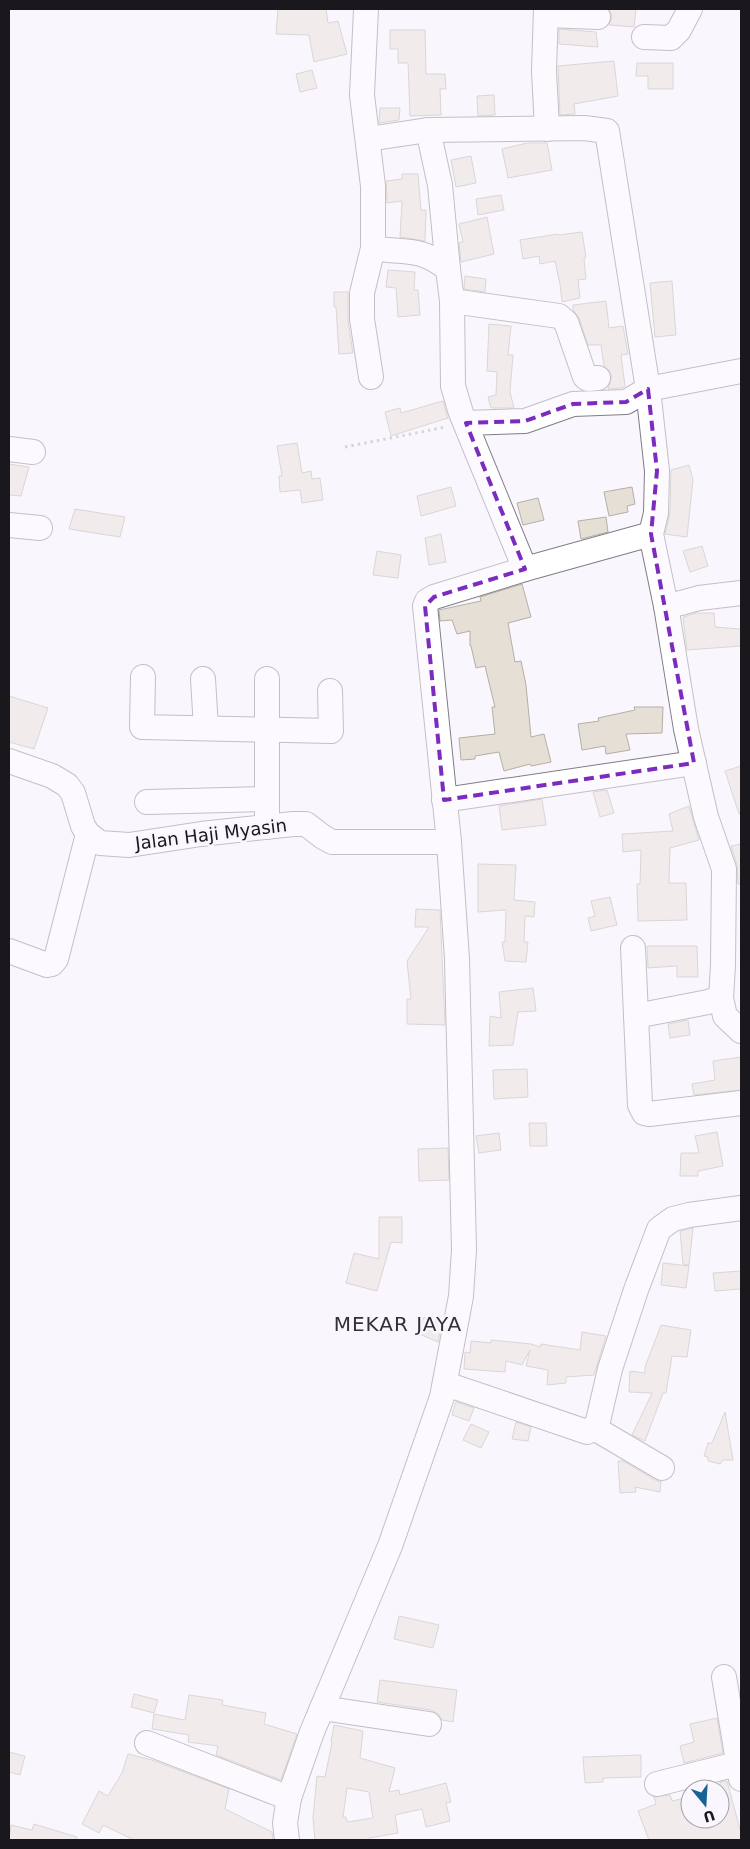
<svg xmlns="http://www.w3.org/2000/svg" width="750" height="1849" viewBox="0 0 750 1849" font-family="'DejaVu Sans',sans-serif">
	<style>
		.building { fill: #e6dfd6; stroke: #b5afa6; fill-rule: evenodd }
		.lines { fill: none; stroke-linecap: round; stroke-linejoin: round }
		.minor-casing { stroke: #817d86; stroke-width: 26 }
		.path { stroke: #afacb3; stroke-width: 3; stroke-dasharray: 2.5 4; stroke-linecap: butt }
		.minor { stroke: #fff; stroke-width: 24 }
		.marked { fill: none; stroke: #7b2cbf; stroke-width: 4; stroke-dasharray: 10 6; stroke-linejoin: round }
		.labels { text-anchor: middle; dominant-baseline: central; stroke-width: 5; stroke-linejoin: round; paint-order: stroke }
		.street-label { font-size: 18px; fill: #1a181c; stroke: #f9f6fe }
		.quarter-label { font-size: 20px; letter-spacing: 1px; fill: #333037; stroke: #f9f6fe }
	</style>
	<rect width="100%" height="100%" fill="#f9f6fe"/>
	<!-- building -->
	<g class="building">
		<polygon points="278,9 326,9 328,23 338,21 347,54 314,62 309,35 276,34"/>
		<polygon points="609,9 636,9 634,27 609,25 612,17"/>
		<polygon points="559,29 596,32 598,47 559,44"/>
		<polygon points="390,30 425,30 426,74 445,74 446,89 440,89 441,115 410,116 408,63 398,63 398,49 390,49"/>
		<polygon points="614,61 618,96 574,104 575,114 560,115 558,66"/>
		<polygon points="637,63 673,63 673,89 648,89 648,76 636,76"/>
		<polygon points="312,70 317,88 300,92 296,74"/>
		<polygon points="494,95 495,115 478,116 477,96"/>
		<polygon points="380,108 400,108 399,120 379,123"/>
		<polygon points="527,143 547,143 552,170 508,178 502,149"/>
		<polygon points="471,156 476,183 456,187 451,160"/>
		<polygon points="402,174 418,174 421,210 426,210 425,241 400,237 402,201 387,203 386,181 402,179"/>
		<polygon points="501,195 504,210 478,215 476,199"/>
		<polygon points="487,217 494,254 461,262 459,243 463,242 459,224"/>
		<polygon points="582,232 586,257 584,258 586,279 578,280 580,298 562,302 560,284 555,261 540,264 539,256 523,259 520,240 558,234 559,235"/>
		<polygon points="388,270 415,272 414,290 418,290 420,315 398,317 396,288 386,287"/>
		<polygon points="465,276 486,279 485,292 464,289"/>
		<polygon points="672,281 676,335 655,337 650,283"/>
		<polygon points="334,292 348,292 348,321 353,353 339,354 336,307 334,307"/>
		<polygon points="606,301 609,328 623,326 628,354 621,355 625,386 622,388 608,389 612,376 609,370 604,366 601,345 588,345 579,318 573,310 573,305"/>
		<polygon points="489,324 511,326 508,355 513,355 510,392 514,408 491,408 488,397 496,395 497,372 487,371"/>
		<polygon points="443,401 448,418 391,436 385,412 400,408 401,413"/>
		<polygon points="297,443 302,473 311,471 312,479 320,478 323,500 302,503 300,490 280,492 279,476 282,476 277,446"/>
		<polygon points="9,464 29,467 21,496 9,495"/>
		<polygon points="689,465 693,480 687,537 665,534 670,513 671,470"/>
		<polygon points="451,487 456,506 421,516 417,496"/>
		<polygon points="632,487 635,504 627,506 628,512 609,516 604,492"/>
		<polygon points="538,498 544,520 523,525 517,503"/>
		<polygon points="75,509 125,517 120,537 69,529"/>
		<polygon points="606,517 608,532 581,539 578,521"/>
		<polygon points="441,534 446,562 429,565 425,538"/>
		<polygon points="702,546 708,566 690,572 683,551"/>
		<polygon points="377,551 401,555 398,578 373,575"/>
		<polygon points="522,584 531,617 508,623 515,662 521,661 526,685 531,737 544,734 551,762 531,766 530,764 504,771 499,752 475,756 475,759 461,760 459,738 495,734 492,707 495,707 485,666 476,668 471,646 470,646 470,631 457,634 452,620 440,621 439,610 481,601 480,597"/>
		<polygon points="696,613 714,613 715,627 741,629 741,646 687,650 683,617"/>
		<polygon points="9,696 48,708 34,749 9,742"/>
		<polygon points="634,707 663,707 662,733 626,734 630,750 606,754 605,746 582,750 578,724 599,721 598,718 635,710"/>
		<polygon points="741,766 741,813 739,814 725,771"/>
		<polygon points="607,790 614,813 600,817 593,792"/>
		<polygon points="542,799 546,825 502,830 499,806"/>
		<polygon points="689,806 699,840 670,848 669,883 686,883 687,920 638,921 637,884 640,884 641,850 623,852 622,834 673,831 669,814"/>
		<polygon points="741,844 741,884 738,884 737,865 731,846"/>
		<polygon points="478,864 516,865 514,900 535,902 534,917 525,916 524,942 528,942 526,962 505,961 502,942 505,942 506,910 478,912"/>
		<polygon points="610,897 617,925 591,931 588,918 595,916 591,901"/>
		<polygon points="416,909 440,910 445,1025 407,1024 407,999 411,999 407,961 429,927 415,927"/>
		<polygon points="647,946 697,946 698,977 677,977 677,966 648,968"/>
		<polygon points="533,988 536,1011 518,1012 513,1045 489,1046 490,1016 501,1018 499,992"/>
		<polygon points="688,1020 690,1035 670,1038 668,1024"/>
		<polygon points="741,1057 741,1090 694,1095 692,1084 715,1080 713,1061"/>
		<polygon points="527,1069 528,1097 494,1099 493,1070"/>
		<polygon points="529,1123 546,1123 547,1146 530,1146"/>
		<polygon points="717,1132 723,1166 698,1171 698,1176 680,1176 681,1153 699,1153 695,1136"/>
		<polygon points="499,1133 501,1150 479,1153 476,1136"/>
		<polygon points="448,1148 449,1180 419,1181 418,1149"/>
		<polygon points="379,1217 402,1217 402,1243 391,1242 377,1291 346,1283 354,1253 379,1259"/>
		<polygon points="693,1228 689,1265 683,1264 680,1231"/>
		<polygon points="663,1263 689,1266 686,1288 661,1285"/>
		<polygon points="741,1271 741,1289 715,1291 713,1273"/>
		<polygon points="424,1317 442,1324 438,1342 417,1333"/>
		<polygon points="661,1325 691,1330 687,1357 672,1356 666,1393 663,1393 645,1441 632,1435 652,1393 629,1392 630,1371 645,1373 645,1367"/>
		<polygon points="582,1332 606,1336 594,1375 566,1377 566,1383 547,1385 548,1370 526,1366 530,1350 522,1365 506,1361 505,1372 464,1369 465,1352 470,1353 471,1341 491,1343 491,1340 531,1344 540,1347 541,1344 580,1350"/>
		<polygon points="456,1402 474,1408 469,1421 452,1415"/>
		<polygon points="725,1412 733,1460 723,1460 720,1464 708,1461 708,1457 704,1456 708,1443 712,1443"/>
		<polygon points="516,1422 531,1427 528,1441 512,1439"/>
		<polygon points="471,1424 489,1432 481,1448 463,1440"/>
		<polygon points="618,1461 623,1461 655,1480 661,1482 660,1492 635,1487 636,1492 620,1493"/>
		<polygon points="399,1616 439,1625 433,1648 394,1639"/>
		<polygon points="380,1680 457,1690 453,1722 442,1720 438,1714 431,1710 377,1702"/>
		<polygon points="134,1694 158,1700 154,1713 131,1707"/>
		<polygon points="189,1695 223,1700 222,1705 266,1713 264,1724 297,1734 281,1780 216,1755 218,1746 188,1742 189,1735 152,1729 154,1714 185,1720"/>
		<polygon points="717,1718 723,1753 684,1763 680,1746 694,1742 690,1724"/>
		<path d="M334,1725L363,1731L360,1758L395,1768L389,1792L399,1790L400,1795L446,1783L451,1802L446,1803L450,1821L426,1827L422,1809L395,1815L398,1833L369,1838V1840H315L313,1818L317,1776L325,1777L332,1743L331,1742ZM347,1788L369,1792L373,1818L347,1822L346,1817H343Z"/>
		<polygon points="9,1752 25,1756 20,1775 9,1772"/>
		<polygon points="128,1754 152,1760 229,1789 225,1809 272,1832 273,1840 134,1840 103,1825 99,1833 82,1824 99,1791 108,1796 122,1773"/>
		<polygon points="641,1755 641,1777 603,1778 603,1782 585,1783 583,1757"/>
		<polygon points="727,1781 741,1833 741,1840 649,1840 638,1811 656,1804 654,1797 670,1795 672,1801 690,1797 690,1819 720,1819 720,1782"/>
		<polygon points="34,1824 77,1837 77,1840 9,1840 11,1825 32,1830"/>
	</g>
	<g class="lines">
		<!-- minor casing -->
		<g class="minor-casing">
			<g id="minor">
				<polyline points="366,9 362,95 373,186 373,248 362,293 362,319 371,377"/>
				<polyline points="546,9 544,71 547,129"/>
				<polyline points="546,15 598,17"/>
				<polyline points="644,37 671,38 679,30 690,9"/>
				<polyline points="428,130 440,185 448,269"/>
				<polyline points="368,139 428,130 584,128 607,131 648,389 657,471 656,513 651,534 666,606 681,603 699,598 741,593"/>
				<polyline points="452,301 559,316 566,322 585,377 588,379 598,378"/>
				<polyline points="466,423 525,421 573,404 626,402 648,389 741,371"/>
				<polyline points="9,449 33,452"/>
				<polyline points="9,525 40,528"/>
				<polyline points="525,569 651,534"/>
				<polyline points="143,677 142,727 331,731 330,691"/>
				<polyline points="203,679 206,728"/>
				<polyline points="9,761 52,776 67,785 73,793 83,826 88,834 100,843 129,845 201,834 293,824 306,824 323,837 332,842 449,842"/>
				<polyline points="444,800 694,763"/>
				<polyline points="147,802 267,799"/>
				<polyline points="267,827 267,679"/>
				<polyline points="633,948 640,1105 644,1113 649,1114 741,1103"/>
				<polyline points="9,951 47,965 52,964 56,959 88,834"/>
				<polyline points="721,998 725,1016 741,1031"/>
				<polyline points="636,1016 708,1002 721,998 723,965 724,869 706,817 686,729 666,606"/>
				<polyline points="446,1384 587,1432 594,1428 598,1421 610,1369 636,1290 659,1229 673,1219 689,1215 741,1208"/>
				<polyline points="594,1428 662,1468"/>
				<polyline points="724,1677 741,1779"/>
				<polyline points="322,1708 429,1724"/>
				<polyline points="147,1743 289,1798"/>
				<polyline points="657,1784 741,1763"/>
				<path d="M287,1840L285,1823L289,1798L312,1732L390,1546L442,1397L461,1296L464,1250L457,959L449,842L425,606L427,601L434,597L525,569L461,413L453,386L452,301L448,269C419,246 406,254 373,248"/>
			</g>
		</g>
		<!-- path -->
		<polyline class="path" points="345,447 446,427"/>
		<!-- minor -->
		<use href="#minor" class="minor"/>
	</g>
	<!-- marked area -->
	<path d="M0 0H750V1849H0ZM648,389L657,471L651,534L694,763L444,800L425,606L434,597L525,569L466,423L525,421L573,404L626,402Z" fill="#f9f6fe" fill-opacity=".55" fill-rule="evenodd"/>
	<path class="marked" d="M648,389L657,471L651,534L694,763L444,800L425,606L434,597L525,569L466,423L525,421L573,404L626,402Z"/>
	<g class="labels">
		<!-- street labels -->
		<g class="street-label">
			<text transform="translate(211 834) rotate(-7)">Jalan Haji Myasin</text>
		</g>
		<!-- quarter labels -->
		<g class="quarter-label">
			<text x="398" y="1324">MEKAR JAYA</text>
		</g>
	</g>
	<!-- border -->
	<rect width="750" height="1849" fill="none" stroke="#1a181c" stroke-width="20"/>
	<!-- north arrow -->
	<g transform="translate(705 1804) rotate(162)"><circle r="24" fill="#f9f6fe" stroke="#a09da4"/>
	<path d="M0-4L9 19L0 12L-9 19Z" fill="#186195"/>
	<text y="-8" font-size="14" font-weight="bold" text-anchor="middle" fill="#1a181c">U</text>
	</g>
</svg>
